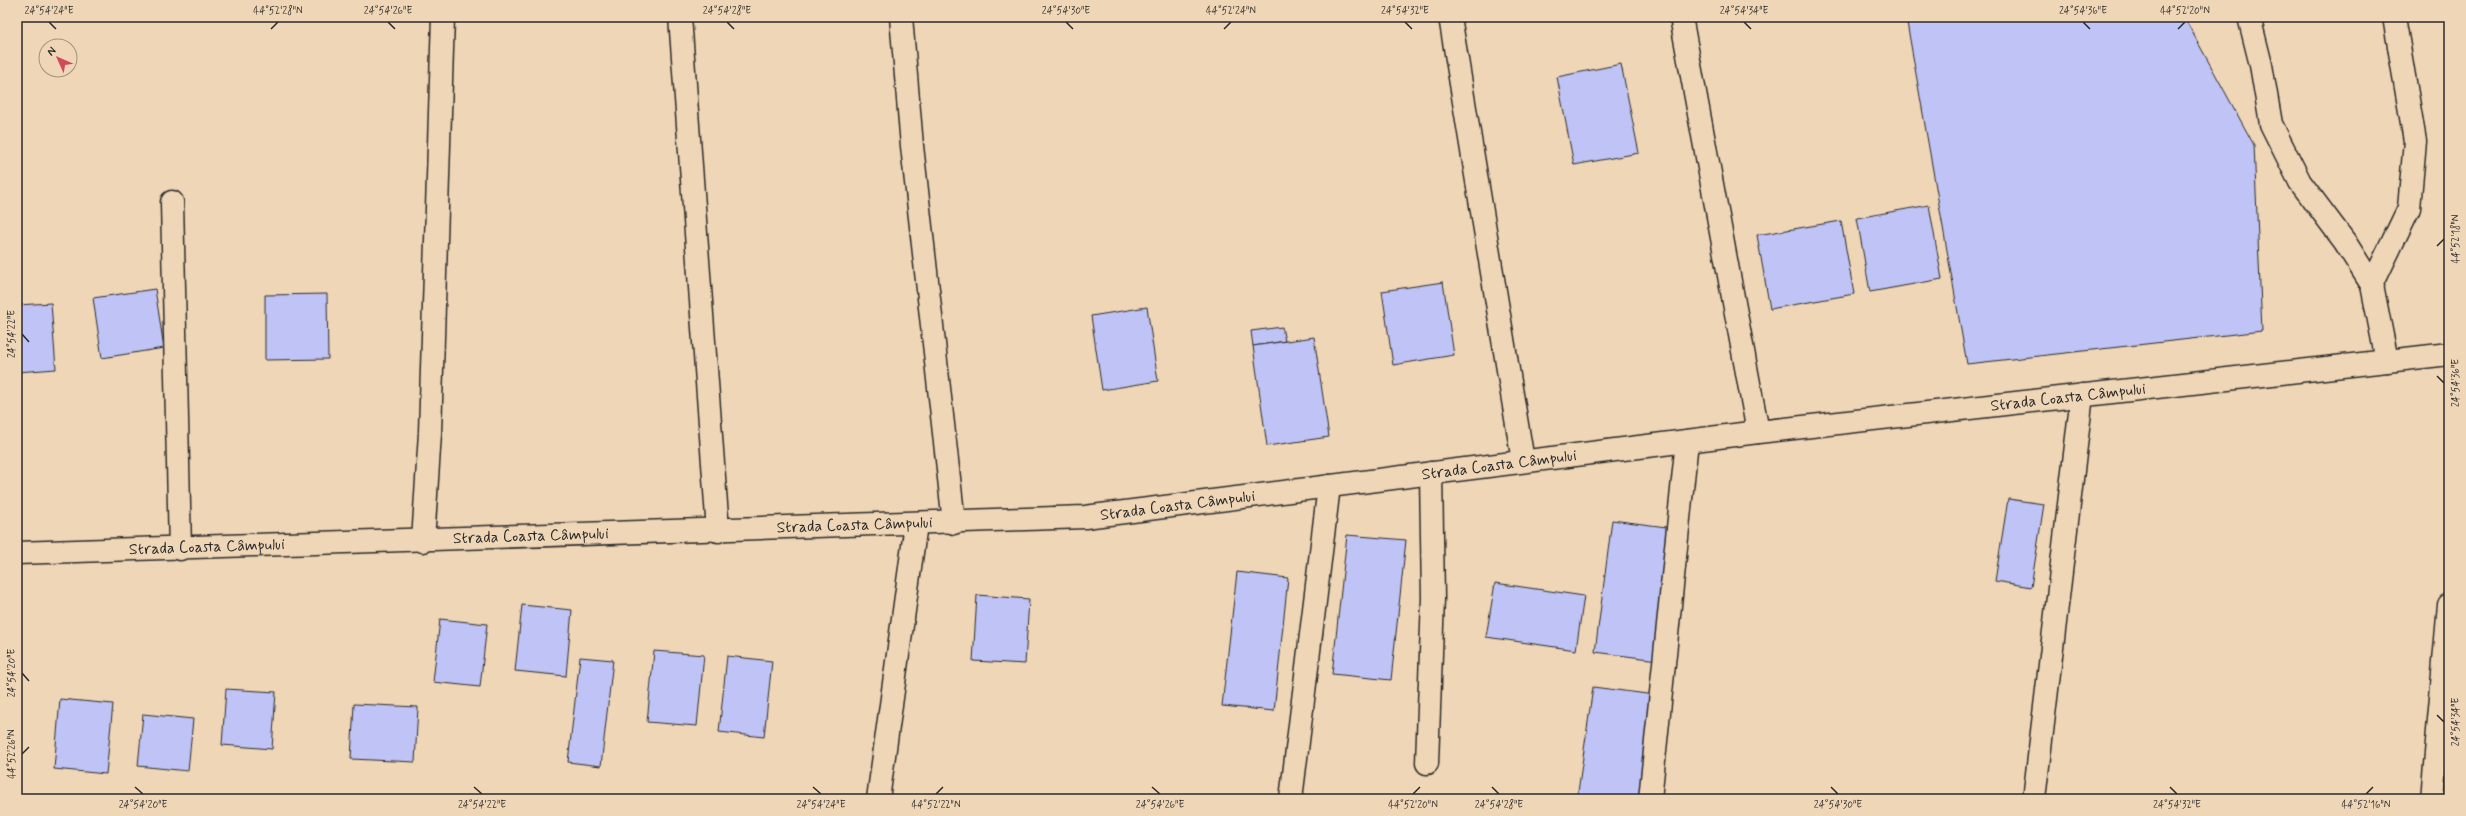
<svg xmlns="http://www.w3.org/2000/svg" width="2466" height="816" viewBox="0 0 2466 816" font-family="Mynerve,sans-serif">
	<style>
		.building { fill: #bfc3f5; stroke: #2b2b2b }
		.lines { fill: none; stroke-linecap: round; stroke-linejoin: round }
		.minor-casing { stroke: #2b2b2b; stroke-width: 25 }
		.minor { stroke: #efd6b7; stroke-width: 22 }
		.ticks { fill: none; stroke: #2b2b2b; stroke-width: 1.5 }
		.labels { text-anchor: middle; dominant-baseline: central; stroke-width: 4; stroke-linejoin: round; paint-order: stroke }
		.street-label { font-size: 16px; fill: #2b2b2b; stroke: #efd6b7 }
		.neatline { fill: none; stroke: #2b2b2b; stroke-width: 1.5 }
		.ticks-label { font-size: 10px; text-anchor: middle; fill: #2b2b2b }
	</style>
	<rect width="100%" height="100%" fill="#efd6b7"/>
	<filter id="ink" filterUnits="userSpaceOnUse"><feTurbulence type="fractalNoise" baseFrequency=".025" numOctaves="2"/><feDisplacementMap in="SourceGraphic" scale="8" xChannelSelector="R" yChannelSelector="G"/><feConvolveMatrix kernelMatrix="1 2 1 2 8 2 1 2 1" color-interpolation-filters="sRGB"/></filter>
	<g filter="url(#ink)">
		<!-- building -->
		<g class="building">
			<polygon points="1906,17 2184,17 2254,145 2262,331 1967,364"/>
			<polygon points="1621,64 1639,153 1574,165 1557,77"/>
			<polygon points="1929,205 1942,279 1870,292 1857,218"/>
			<polygon points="1841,221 1854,294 1770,309 1757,235"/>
			<polygon points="1443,282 1454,355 1393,365 1382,291"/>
			<polygon points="155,289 164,348 102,358 93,298"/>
			<polygon points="327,294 328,359 265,360 265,295"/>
			<polygon points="51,303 56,369 17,372 17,305"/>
			<polygon points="1147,307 1158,381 1102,390 1091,316"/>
			<polygon points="1282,327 1285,341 1253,346 1251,331"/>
			<polygon points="1314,337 1329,437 1267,446 1253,346"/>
			<polygon points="2008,499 2044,504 2031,587 1995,581"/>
			<polygon points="1612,520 1674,528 1658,660 1595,652"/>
			<polygon points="1347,535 1406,540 1391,680 1332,674"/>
			<polygon points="1237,572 1288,578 1274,711 1222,706"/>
			<polygon points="1495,583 1584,596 1576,650 1486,637"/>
			<polygon points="977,595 1029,599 1025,664 973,661"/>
			<polygon points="522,605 572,610 566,676 515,671"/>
			<polygon points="440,619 487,624 480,687 433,682"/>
			<polygon points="654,651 704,655 697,726 647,722"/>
			<polygon points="727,656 772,661 764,737 719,732"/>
			<polygon points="580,657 613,660 601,766 568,762"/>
			<polygon points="1593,687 1655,695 1641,799 1577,799"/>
			<polygon points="226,689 276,692 272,749 222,745"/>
			<polygon points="60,699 113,704 106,774 54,769"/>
			<polygon points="354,704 418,707 415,762 351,759"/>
			<polygon points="143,714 193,719 188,771 138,766"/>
		</g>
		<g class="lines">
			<!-- minor casing -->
			<g class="minor-casing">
				<g id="minor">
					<polyline points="680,17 718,531"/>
					<polyline points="901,17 912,146 954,523"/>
					<polyline points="1450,17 1523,461"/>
					<polyline points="1681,17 1758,432"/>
					<polyline points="2249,17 2261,65 2271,124 2300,182 2345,242 2372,285 2387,361"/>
					<polyline points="172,202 180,549"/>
					<polyline points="2372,285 2409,208 2415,141 2394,17"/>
					<polyline points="423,541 430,433 443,17"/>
					<path id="s1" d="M17,553L1085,517L1758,432L2449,354"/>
					<polyline points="1427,763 1433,598 1431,473"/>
					<polyline points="878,799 916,524"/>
					<polyline points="1291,799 1329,486"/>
					<polyline points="1650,799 1687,441"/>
					<polyline points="2034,799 2082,395"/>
					<polyline points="2432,799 2449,605"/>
				</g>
			</g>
			<!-- minor -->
			<use href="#minor" class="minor"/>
		</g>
	</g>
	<!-- ticks -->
	<path class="ticks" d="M49,22L56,29M388,22L395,29M727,22L734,29M1066,22L1073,29M1405,22L1412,29M1744,22L1751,29M2083,22L2090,29M271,29L278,22M1224,29L1231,22M2178,29L2185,22M2437,246L2444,239M22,334L29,342M2437,376L2444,383M22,673L29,681M2437,715L2444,722M22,754L29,747M135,787L143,794M474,787L482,794M813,787L821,794M1152,787L1160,794M1492,787L1499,794M1831,787L1838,794M2170,787L2177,794M936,794L943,787M1413,794L1420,787M2366,794L2373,787"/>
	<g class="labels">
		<!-- street labels -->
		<g class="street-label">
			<text stroke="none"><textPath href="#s1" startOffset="2059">Strada Coasta Câmpului</textPath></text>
			<text stroke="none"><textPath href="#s1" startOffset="1486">Strada Coasta Câmpului</textPath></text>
			<text stroke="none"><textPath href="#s1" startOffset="1162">Strada Coasta Câmpului</textPath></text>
			<text stroke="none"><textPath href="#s1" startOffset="838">Strada Coasta Câmpului</textPath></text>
			<text stroke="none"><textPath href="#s1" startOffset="514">Strada Coasta Câmpului</textPath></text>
			<text stroke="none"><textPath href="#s1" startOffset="190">Strada Coasta Câmpului</textPath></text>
		</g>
	</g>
	<!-- margin -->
	<rect width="2466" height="816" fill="none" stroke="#efd6b7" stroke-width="44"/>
	<!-- north arrow -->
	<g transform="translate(58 58) rotate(315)"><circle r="19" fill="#efd6b7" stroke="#a1927f"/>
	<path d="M0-3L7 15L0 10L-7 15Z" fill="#d1495b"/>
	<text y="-6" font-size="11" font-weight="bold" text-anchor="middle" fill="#2b2b2b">N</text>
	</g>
	<rect x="22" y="22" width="2422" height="772" class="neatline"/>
	<g class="ticks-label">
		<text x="49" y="14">24°54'24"E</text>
		<text x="278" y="14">44°52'28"N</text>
		<text x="388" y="14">24°54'26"E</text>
		<text x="727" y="14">24°54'28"E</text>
		<text x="1066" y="14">24°54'30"E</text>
		<text x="1231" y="14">44°52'24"N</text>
		<text x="1405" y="14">24°54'32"E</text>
		<text x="1744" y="14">24°54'34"E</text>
		<text x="2083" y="14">24°54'36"E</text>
		<text x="2185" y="14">44°52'20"N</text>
		<text transform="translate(2455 239) rotate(-90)" y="4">44°52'18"N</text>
		<text transform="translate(11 334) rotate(-90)" y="4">24°54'22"E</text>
		<text transform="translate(2455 383) rotate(-90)" y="4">24°54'36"E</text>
		<text transform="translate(11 673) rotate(-90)" y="4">24°54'20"E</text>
		<text transform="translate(2455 722) rotate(-90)" y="4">24°54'34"E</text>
		<text transform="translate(11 754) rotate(-90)" y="4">44°52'26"N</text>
		<text x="143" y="808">24°54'20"E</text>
		<text x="482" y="808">24°54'22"E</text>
		<text x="821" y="808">24°54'24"E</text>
		<text x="936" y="808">44°52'22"N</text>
		<text x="1160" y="808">24°54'26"E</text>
		<text x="1413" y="808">44°52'20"N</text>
		<text x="1499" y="808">24°54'28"E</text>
		<text x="1838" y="808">24°54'30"E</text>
		<text x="2177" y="808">24°54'32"E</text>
		<text x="2366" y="808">44°52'16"N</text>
	</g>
</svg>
